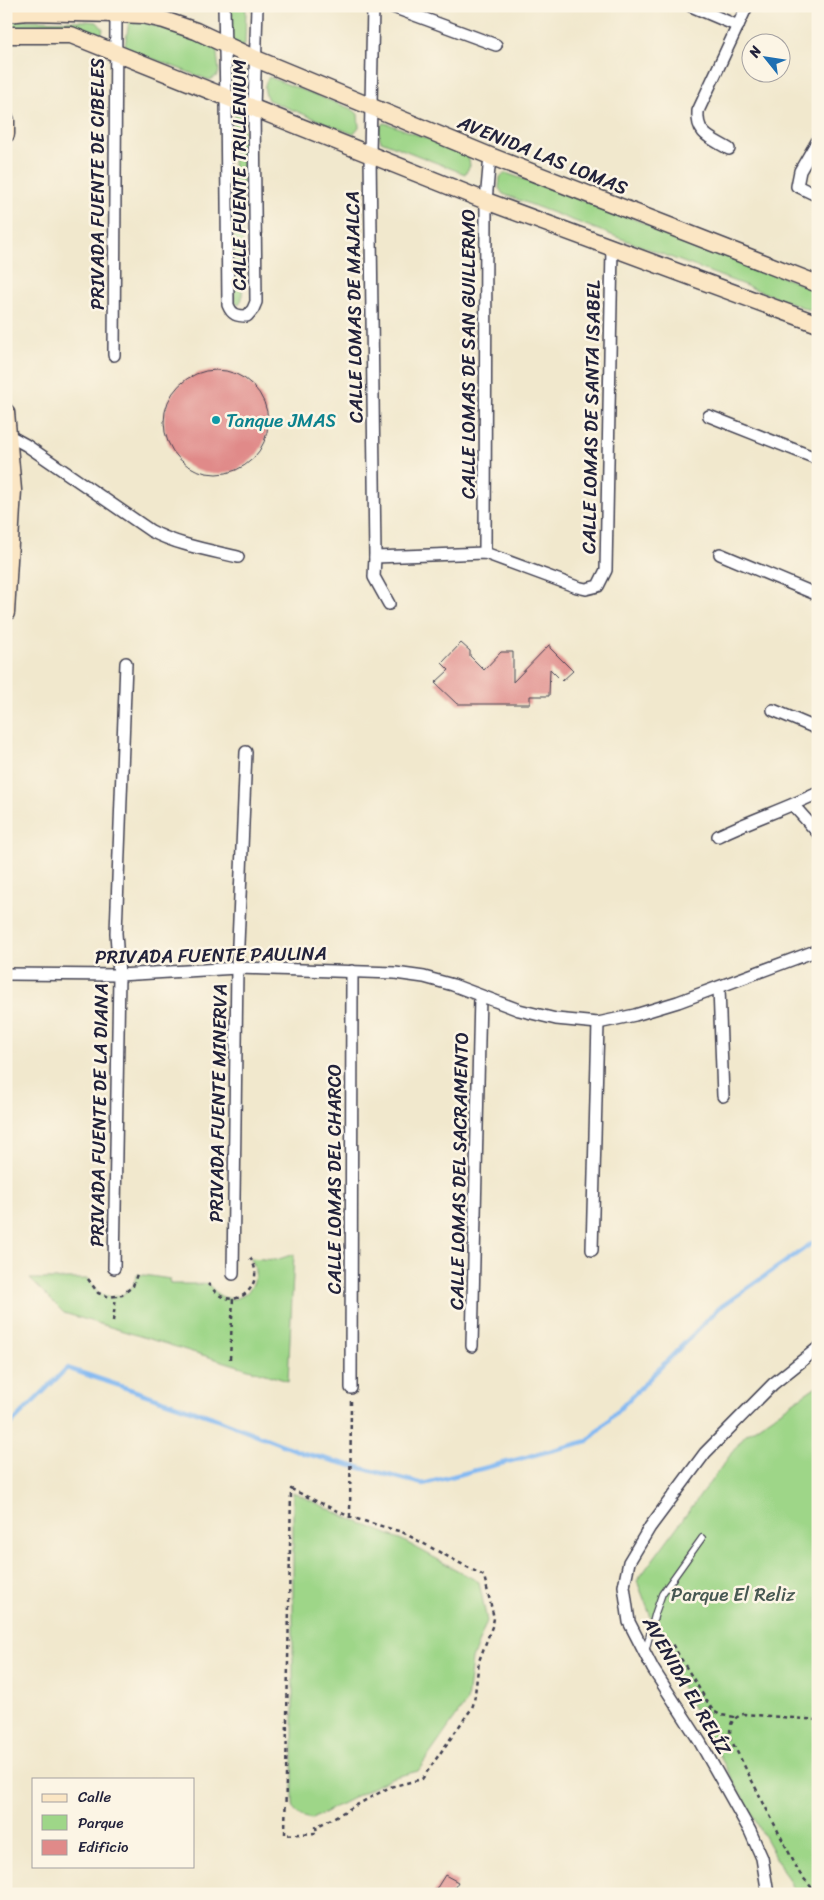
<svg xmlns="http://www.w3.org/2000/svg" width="824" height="1900" viewBox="0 0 824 1900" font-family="Sriracha,sans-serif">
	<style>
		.green { fill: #9ed688; stroke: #607c62 }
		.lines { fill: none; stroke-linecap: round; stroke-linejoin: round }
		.stream { stroke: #83b9f2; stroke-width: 4.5 }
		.building { fill: #e08a89 }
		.lane-casing { stroke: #414051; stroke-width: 8 }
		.street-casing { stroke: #414051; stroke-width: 14 }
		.secondary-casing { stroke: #414051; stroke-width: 19 }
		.path { stroke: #414051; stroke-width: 2.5; stroke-dasharray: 4 4; stroke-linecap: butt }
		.lane { stroke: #fff; stroke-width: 5.5 }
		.street { stroke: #fff; stroke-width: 11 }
		.secondary { stroke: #fbe6c4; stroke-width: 16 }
		.culture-dot { fill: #0f9aa8; stroke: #fcf5e5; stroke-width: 2 }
		.labels { text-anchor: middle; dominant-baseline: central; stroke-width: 5; stroke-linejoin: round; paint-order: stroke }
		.street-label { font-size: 19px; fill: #22223b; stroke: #fcf5e5 }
		.culture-label { font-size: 19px; fill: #0d838f; stroke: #fcf5e5; text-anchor: start }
		.park-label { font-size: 19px; fill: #475852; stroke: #fcf5e5 }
	</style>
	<rect width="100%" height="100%" fill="#fcf5e5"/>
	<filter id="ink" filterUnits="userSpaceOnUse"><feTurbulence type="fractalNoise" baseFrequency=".02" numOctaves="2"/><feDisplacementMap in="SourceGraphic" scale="10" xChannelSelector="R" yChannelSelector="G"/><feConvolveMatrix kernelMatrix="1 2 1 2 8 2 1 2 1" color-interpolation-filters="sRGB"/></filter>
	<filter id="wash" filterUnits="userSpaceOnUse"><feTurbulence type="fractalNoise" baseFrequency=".0096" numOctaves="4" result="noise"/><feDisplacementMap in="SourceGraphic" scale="20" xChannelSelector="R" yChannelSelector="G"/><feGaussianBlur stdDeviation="1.12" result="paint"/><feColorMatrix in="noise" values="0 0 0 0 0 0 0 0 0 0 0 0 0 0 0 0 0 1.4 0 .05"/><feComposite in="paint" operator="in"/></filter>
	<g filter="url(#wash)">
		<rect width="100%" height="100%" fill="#f1e8cd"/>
		<!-- green -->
		<g class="green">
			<polygon points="228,6 246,6 245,44 241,47 230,41"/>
			<polygon points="134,19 216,45 219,71 217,76 209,80 127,49 125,45 129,22"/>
			<path d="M17,20L87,21L97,22L103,29L100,39L6,31C6,23 10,22 17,20Z"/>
			<path d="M239,65C245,72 244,82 243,91L236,93L232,85V69Z"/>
			<path d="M269,77L352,109L358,114L359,127L353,134L268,100C264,92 263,84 269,77Z"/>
			<polygon points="240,113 244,121 242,299 239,304 236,303 234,298 233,117"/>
			<path d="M383,123L389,124L468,154L470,166L465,174L381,141C378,134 378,129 383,123Z"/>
			<polygon points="506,173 613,211 818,291 818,313 503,194 499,188 500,177"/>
			<path d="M294,1254L288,1381L64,1313L30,1279H88L98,1293L109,1297L122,1295L133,1286L137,1274L170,1279L171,1284H208C212,1288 217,1295 223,1297C245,1306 265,1278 250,1258L276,1260Z"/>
			<polygon points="818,1385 818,1894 796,1894 670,1666 637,1581 745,1435"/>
			<path d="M293,1492L348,1518L402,1540L479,1582L487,1621L472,1659L467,1701L418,1771L391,1778L312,1819C301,1817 296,1815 293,1805Z"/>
		</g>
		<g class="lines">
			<!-- stream -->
			<polyline class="stream" points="6,1429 67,1368 212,1417 303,1453 423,1484 588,1441 719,1308 818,1239"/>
		</g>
		<g id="blocks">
			<!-- building -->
			<g class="building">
				<circle cx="216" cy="422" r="52"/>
				<polygon points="461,643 470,651 470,656 484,670 501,652 513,652 513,682 550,644 550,648 573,671 562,681 550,669 549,696 530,696 530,704 457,704 435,683 449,670 442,663"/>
				<polygon points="445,1875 458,1882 451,1894 433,1894"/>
			</g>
		</g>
	</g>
	<g filter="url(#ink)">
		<use href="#blocks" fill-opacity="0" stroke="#414051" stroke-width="1"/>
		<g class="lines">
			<!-- lane casing -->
			<g class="lane-casing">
				<polyline id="lane" points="645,1653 655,1614 662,1594 702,1538"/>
			</g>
			<!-- street casing -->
			<g class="street-casing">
				<g id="street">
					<path d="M224,6L226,97L228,305C232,315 237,316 247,316L253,309L256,302L254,108L257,6"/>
					<polyline points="373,6 370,154 375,557 374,577 389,604"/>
					<polyline points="390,6 496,45"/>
					<polyline points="691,6 738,26"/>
					<polyline points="818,140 800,171 797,186 818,196"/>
					<path d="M729,149C711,138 696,135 698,111L747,6"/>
					<polyline points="114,355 116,14"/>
					<polyline points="709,416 818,459"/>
					<path d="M6,434L26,445L151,531C178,545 208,550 238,557"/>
					<polyline points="485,553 486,201 490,156"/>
					<polyline points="720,554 818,595"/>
					<polyline points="375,557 485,553 577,587 586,589 598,586 606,570 612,248"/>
					<polyline points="773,710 818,729"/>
					<polyline points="793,805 818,833"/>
					<path d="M718,836C751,820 785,809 818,793"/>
					<polyline points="6,974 119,975 237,968 395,973 424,977 453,985 519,1010 556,1019 598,1023 635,1015 678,1002 818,950"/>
					<polyline points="719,988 723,1096"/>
					<polyline points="592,1250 598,1023"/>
					<polyline points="114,1268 119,975 116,933 126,663"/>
					<polyline points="233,1274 237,968 246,752"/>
					<polyline points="472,1346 480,996"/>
					<polyline points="351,1388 352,971"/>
					<polyline points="768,1894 762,1858 750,1831 700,1742 653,1669 629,1622 624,1586 629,1562 650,1527 705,1453 773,1384 818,1348"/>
				</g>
			</g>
			<!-- secondary casing -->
			<g class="secondary-casing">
				<g id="secondary">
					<polyline points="6,14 28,12 116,14 142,15 164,20 196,31 256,59 490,156 818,284"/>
					<polyline points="6,35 71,35 486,201 818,324"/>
					<polyline points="6,120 6,134"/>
					<polyline points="6,412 13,490 6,613"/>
				</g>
			</g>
			<!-- path -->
			<g class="path">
				<polyline points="88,1279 98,1293 109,1297 122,1295 133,1286 137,1274"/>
				<path d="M208,1284C212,1288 217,1295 223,1297C245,1306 265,1278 250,1258"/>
				<polyline points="113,1321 116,1296"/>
				<polyline points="230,1359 233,1298"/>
				<polygon points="291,1489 350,1517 402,1532 484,1576 494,1618 493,1624 479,1661 474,1702 472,1708 422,1779 390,1787 316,1827 317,1833 285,1835"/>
				<polyline points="350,1517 351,1401"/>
				<polyline points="658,1650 672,1644 713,1711 721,1715 735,1717"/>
				<path d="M818,1720L744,1714C730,1719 730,1724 730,1738L800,1874L812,1888L818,1893"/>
				<polyline points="808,1894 812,1888"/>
			</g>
			<!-- lane -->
			<use href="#lane" class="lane"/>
			<!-- street -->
			<use href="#street" class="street"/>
			<!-- secondary -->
			<use href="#secondary" class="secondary"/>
		</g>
	</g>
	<!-- markers -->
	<circle class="culture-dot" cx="216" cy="420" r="5"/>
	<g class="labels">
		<!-- street labels -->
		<g class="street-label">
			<text transform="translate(543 155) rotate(22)">AVENIDA LAS LOMAS</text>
			<text transform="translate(239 175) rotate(-90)">CALLE FUENTE TRILLENIUM</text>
			<text transform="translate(97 184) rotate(-90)">PRIVADA FUENTE DE CIBELES</text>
			<text transform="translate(354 307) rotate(-91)">CALLE LOMAS DE MAJALCA</text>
			<text transform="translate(468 354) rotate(-90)">CALLE LOMAS DE SAN GUILLERMO</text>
			<text transform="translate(591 417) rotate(-89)">CALLE LOMAS DE SANTA ISABEL</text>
			<text transform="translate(211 955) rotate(-1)">PRIVADA FUENTE PAULINA</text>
			<text transform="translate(218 1103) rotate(-89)">PRIVADA FUENTE MINERVA</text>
			<text transform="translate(99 1115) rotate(-89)">PRIVADA FUENTE DE LA DIANA</text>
			<text transform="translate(459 1171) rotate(-89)">CALLE LOMAS DEL SACRAMENTO</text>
			<text transform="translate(334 1179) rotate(-90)">CALLE LOMAS DEL CHARCO</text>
			<text transform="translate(687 1686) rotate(60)">AVENIDA EL RELÍZ</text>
		</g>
		<!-- culture labels -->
		<g class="culture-label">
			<text x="226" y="420">Tanque JMAS</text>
		</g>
		<!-- park labels -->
		<g class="park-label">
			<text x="733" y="1594">Parque El Reliz</text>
		</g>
	</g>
	<!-- margin -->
	<rect width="824" height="1900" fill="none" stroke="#fcf5e5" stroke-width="25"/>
	<!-- legend -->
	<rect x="32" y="1778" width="162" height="90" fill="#fcf5e5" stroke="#a5a1a1"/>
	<rect x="42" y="1794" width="25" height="8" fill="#fbe6c4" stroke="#a5a1a1"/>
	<text x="78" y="1802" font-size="15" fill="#22223b">Calle</text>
	<rect x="42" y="1815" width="25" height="15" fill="#9ed688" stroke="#a5a1a1"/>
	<text x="78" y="1828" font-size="15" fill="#22223b">Parque</text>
	<rect x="42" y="1840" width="25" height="15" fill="#e08a89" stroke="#a5a1a1"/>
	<text x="78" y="1852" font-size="15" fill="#22223b">Edificio</text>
	<!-- north arrow -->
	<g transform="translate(766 58) rotate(300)"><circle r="24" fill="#fcf5e5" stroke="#a5a1a1"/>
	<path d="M0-4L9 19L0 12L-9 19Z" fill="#1f6fb2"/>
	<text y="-8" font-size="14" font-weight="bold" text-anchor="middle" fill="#22223b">N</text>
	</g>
</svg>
